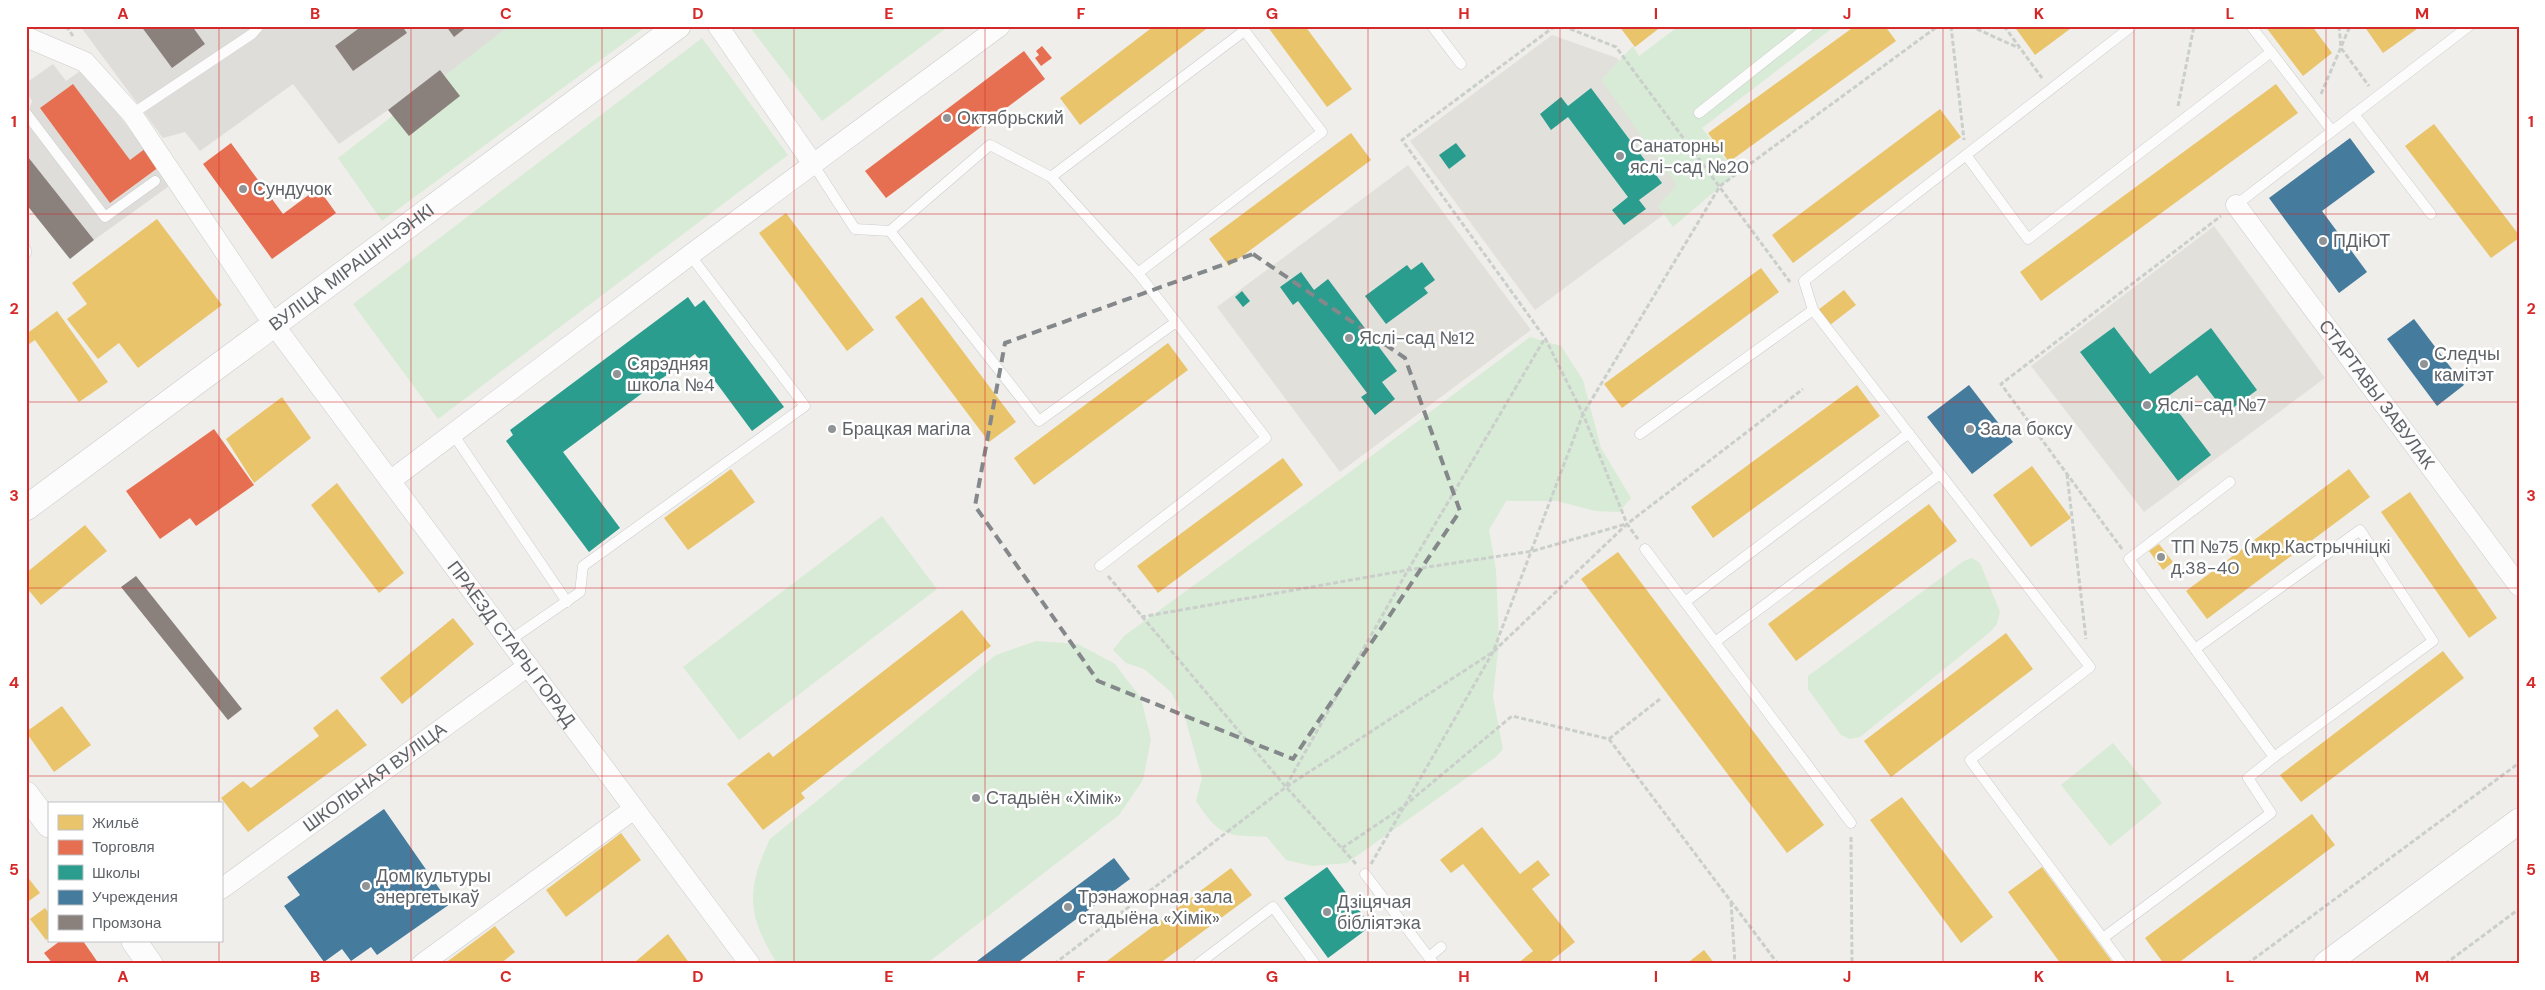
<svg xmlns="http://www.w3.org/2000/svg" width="2545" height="990" viewBox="0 0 2545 990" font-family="'DM Sans',sans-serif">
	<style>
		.industrial { fill: #dfddda }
		.education { fill: #e2e0da }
		.green { fill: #d8ebd6 }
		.homes { fill: #e9c46a }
		.shops { fill: #e76f51 }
		.schools { fill: #2a9d8f }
		.public { fill: #457b9d }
		.industry { fill: #8a817c }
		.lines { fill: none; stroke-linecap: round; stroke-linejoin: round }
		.service-casing { stroke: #cbcccc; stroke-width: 11 }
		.minor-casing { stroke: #cbcccc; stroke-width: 21 }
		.tertiary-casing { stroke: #cbcccc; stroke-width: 26 }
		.path { stroke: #cacfcc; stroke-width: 3; stroke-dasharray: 5 2.5; stroke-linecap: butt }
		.service { stroke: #fdfcfc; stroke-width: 10 }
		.minor { stroke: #fdfcfc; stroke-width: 20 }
		.tertiary { stroke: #fdfcfc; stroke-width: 25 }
		.marked { fill: none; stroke: #84888a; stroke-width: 4; stroke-dasharray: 10 6; stroke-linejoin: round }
		.grid { fill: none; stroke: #d62828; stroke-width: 1; stroke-opacity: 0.55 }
		.poi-dot { fill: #919496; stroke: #fff; stroke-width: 2 }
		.labels { text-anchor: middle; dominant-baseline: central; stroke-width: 5; stroke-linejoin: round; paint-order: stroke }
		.poi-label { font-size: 18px; fill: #5f6368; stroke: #fff; text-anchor: start }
		.street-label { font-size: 18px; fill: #5f6368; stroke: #fff }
		.neatline { fill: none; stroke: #d62828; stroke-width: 2 }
		.grid-label { font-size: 16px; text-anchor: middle; font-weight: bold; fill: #d62828 }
	</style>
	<rect width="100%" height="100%" fill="#efeeea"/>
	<!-- industrial -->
	<g class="industrial">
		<polygon points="80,26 560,26 388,110 339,144 293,84 200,151 185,132 163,138"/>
		<polygon points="53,64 66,81 83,69 172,184 94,240 26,204 26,119 32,101 26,91 26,83"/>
	</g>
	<!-- education -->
	<g class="education">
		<polygon points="1552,35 1617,58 1709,181 1535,310 1410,141"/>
		<polygon points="1408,165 1531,330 1340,472 1217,307"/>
		<polygon points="2214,226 2325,378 2144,512 2031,366"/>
	</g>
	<!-- green -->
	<g class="green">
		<polygon points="509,26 647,26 382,221 338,158"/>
		<polygon points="749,26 949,26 822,121"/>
		<polygon points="1679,26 1835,26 1702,128 1736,173 1673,227 1658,206 1677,185 1601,80 1633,46 1639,56"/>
		<polygon points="702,38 788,155 438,419 353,304"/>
		<path d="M1530,337L1561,346L1583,380L1601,448L1631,498L1619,512L1595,511L1557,501H1506L1489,530L1496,570L1499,641L1493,697L1503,749L1496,757L1347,863L1312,866L1286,860L1267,837C1225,835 1221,838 1196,801L1202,778L1186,721L1171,692L1144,669L1126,663L1113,650L1124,636L1354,469Z"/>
		<polygon points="882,516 937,589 739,740 683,667"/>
		<polygon points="1972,558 1980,563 2000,612 1997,624 1990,632 1860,737 1850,739 1841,735 1808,689 1808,676 1964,561"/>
		<path d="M1036,641L1078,644L1115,664L1141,698L1151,739L1143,780L1119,815L926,964L776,962C747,914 746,890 770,839L996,655Z"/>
		<polygon points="2113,743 2162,803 2110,846 2061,785"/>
	</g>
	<!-- homes -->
	<g class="homes">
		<polygon points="1154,26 1210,26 1080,125 1060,98"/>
		<polygon points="1267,26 1305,26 1352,89 1327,107"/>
		<polygon points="1619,26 1662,26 1635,47"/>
		<polygon points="1855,26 1885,26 1896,41 1729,162 1708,133"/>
		<polygon points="2014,26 2074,26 2035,55"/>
		<polygon points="2265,26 2312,26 2332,53 2303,76"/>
		<polygon points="2364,26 2421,26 2383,53"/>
		<polygon points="2276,84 2298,113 2041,301 2020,272"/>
		<polygon points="1940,109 1961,137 1793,263 1772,235"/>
		<polygon points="2434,124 2519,235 2519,238 2491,258 2405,146"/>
		<polygon points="1351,133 1371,160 1229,266 1209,239"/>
		<polygon points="786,213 874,330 847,351 759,233"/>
		<polygon points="157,219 222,305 138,368 119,343 98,359 67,319 87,304 72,283"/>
		<polygon points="1761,268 1779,292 1622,408 1604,384"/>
		<polygon points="1844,290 1856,305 1830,325 1818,310"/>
		<polygon points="922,297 1016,422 989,442 895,317"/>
		<polygon points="57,311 108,382 79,402 35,340 26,346 26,328 29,332"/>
		<polygon points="1168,343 1188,370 1034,485 1014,458"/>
		<polygon points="1857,385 1880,416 1713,538 1691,507"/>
		<polygon points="282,397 311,438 254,483 226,439"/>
		<polygon points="1283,458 1303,485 1158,593 1137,566"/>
		<polygon points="2032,466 2071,518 2031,547 1993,495"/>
		<polygon points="731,469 755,502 688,550 664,518"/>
		<polygon points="2349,469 2370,497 2207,619 2186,591"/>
		<polygon points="337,483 404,573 379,593 311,505"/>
		<polygon points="2410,492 2497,618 2469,638 2381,512"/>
		<polygon points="1929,504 1957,541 1796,661 1768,624"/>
		<polygon points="85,525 107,551 41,605 26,587 26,573"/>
		<polygon points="2159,544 2173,562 2163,570 2149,551"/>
		<polygon points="1618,552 1824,825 1787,853 1581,579"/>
		<polygon points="962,610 991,646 801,793 805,798 763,830 727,784 769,752 773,757"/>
		<polygon points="453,618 474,644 402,704 380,678"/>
		<polygon points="2006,633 2033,669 1891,777 1864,741"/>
		<polygon points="2443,651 2464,678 2301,802 2280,775"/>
		<polygon points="62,706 91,745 54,772 26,732"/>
		<polygon points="337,709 367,745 248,832 221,798 243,781 251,788 319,736 313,728"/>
		<polygon points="1902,797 1993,917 1961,943 1870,820"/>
		<polygon points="2312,814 2335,845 2177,964 2164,964 2145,938"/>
		<polygon points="1482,827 1520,874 1538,860 1550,875 1532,889 1575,942 1547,964 1517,964 1533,951 1463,864 1451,873 1440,860"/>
		<polygon points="621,833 641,860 566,917 546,890"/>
		<polygon points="2042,867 2114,964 2061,964 2008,892"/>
		<polygon points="1231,868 1252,895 1159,964 1103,964"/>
		<polygon points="26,875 40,893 26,903"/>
		<polygon points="45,908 49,913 49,938 46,940 30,919"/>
		<polygon points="495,926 515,952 500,964 444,964"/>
		<polygon points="668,934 690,964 636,964 635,962"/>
		<polygon points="1704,950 1715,964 1686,964"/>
	</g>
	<!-- shops -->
	<g class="shops">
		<polygon points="1042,46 1052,58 1041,66 1035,58 1039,55 1036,51"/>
		<polygon points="1024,51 1045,79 886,198 865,171"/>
		<polygon points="73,84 130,160 146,148 159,167 110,203 40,108"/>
		<polygon points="231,143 283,214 318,188 336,213 272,259 203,164"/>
		<polygon points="214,429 254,485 196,526 190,518 160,539 126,491"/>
		<polygon points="60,941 83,941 99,964 53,964 44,953"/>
	</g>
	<!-- schools -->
	<g class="schools">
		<polygon points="1591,88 1662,183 1639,200 1646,209 1624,225 1612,210 1628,197 1568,117 1551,130 1540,114 1561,97 1568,106"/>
		<polygon points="1456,143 1466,156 1449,169 1439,155"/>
		<polygon points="1422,262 1435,280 1424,288 1428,293 1386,324 1365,296 1407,265 1411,270"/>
		<polygon points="1301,272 1314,290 1328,279 1397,371 1382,382 1395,399 1375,415 1361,397 1367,393 1298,301 1293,305 1280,287"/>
		<polygon points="1242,291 1250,301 1243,307 1235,297"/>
		<polygon points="688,297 695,307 704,300 784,407 752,431 695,354 563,452 620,528 589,552 506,441 513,435 510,430"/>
		<polygon points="2114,327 2150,374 2211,328 2257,390 2226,413 2197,375 2167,397 2211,455 2178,481 2080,352"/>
		<polygon points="1327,867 1371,926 1328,958 1284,898"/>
	</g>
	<!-- public -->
	<g class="public">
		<polygon points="2350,138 2375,172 2322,211 2367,272 2339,293 2269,198"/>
		<polygon points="2414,319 2464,385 2437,406 2387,339"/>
		<polygon points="1969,385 2013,442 1972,474 1927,417"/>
		<polygon points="384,809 450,904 377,955 371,947 351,961 342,949 324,962 284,906 300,895 287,877"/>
		<polygon points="1114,858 1130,879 1016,964 973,964"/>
	</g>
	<!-- industry -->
	<g class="industry">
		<polygon points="141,26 192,26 205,44 172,68"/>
		<polygon points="362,26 402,26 407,33 353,71 335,46"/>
		<polygon points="446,26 468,26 454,37"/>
		<polygon points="440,70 460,96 409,136 388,110"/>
		<polygon points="28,157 94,240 70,259 26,204"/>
		<polygon points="136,576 242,709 228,720 121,587"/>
	</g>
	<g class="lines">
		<!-- service casing -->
		<g class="service-casing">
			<g id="service">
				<polyline points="1432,26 1461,64"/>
				<polyline points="2251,26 2332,131"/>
				<polyline points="26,113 105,217 155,181"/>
				<polyline points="1699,113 1809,26"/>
				<polyline points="132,114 252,34 259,26"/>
				<polyline points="2354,114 2431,214"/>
				<polyline points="1966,155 2028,239 2271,52"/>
				<polyline points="813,164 855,229 890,231"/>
				<polyline points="1051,177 990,145 890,231 1039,421 1176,322"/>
				<polyline points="2236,205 2469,26"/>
				<polyline points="26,250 26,253"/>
				<polyline points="1138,273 1051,177 1244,31"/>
				<polyline points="1813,310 2090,667 1970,760 2122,964"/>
				<polyline points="453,434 567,602"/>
				<polyline points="1640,434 1813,310 1804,281 2132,26"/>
				<polyline points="1645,549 1851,823"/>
				<polyline points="1100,566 1266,438 1138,273 1322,132 1241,26"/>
				<polyline points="1685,602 1909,433"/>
				<polyline points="509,641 580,592 583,566 805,406 690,255"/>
				<polyline points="1715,642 1940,474"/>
				<polyline points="2195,649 2360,530 2433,641 2274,757"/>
				<polyline points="1365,874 1434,964"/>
				<polyline points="2103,938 2271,813 2248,778 2274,757 2129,559 2230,482"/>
				<polyline points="1429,957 1441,947"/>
				<polyline points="1198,964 1273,907 1315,964"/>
			</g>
		</g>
		<!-- minor casing -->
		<g class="minor-casing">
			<g id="minor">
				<polyline points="718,26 813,164"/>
				<path id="s1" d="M26,37L85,62L132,114L274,325L750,964"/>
				<path id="s2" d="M2236,205L2519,586"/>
				<polyline points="390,481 690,255 1000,26"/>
				<path id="s3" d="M221,889L528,666"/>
				<polyline points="422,964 634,809"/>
			</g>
		</g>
		<!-- tertiary casing -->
		<g class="tertiary-casing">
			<g id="tertiary">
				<path id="s4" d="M26,508L678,26"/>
				<polyline points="26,794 49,825"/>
				<polyline points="134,941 150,964"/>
				<polyline points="2326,964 2519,821"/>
			</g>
		</g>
		<!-- path -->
		<g class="path">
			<polyline points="66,26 73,36"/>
			<polyline points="1555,26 1402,140 1545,338 1583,414 1627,524 1638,539"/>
			<polyline points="1563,26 1616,47 1790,282"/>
			<polyline points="1951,26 1964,140"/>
			<polyline points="1970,26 2019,48"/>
			<polyline points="2004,26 2042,78"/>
			<polyline points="2339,26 2341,48 2369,86"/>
			<polyline points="2321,94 2350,26"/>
			<polyline points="2178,106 2194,26"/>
			<polyline points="2067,474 2086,639"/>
			<polyline points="2122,549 2001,384 2221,216"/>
			<polyline points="1108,576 1286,787 1357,865"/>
			<polyline points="1141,617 1408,570 1533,551 1626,524"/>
			<polyline points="1609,739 1660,699"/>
			<polyline points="1286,786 1408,570 1545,338"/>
			<polyline points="1851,837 1852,964"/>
			<polyline points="1342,848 1403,807 1512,716 1609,739 1778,964"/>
			<polyline points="1371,864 1493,652 1583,414 1720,186 1938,26"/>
			<polyline points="1731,902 1735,964"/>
			<polyline points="1054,964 1286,787 1493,652 1627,524 1803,389"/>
			<polyline points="2247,964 2519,763"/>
			<polyline points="2445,964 2519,909"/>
		</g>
		<!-- service -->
		<use href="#service" class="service"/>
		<!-- minor -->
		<use href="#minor" class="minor"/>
		<!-- tertiary -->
		<use href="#tertiary" class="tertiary"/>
	</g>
	<!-- marked area -->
	<path class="marked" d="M1253,254L1405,358L1460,511L1293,759L1098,681L975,506L1005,343Z"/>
	<!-- grid -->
	<path class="grid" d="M219,26V804M411,26V964M602,26V964M794,26V964M985,26V964M1177,26V964M1368,26V964M1560,26V964M1751,26V964M1943,26V964M2134,26V964M2326,26V964M26,214H2519M26,402H2519M26,588H2519M26,776H2519M219,941V964"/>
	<!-- markers -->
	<g class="poi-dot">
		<circle cx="947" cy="118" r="5"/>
		<circle cx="1620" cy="156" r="5"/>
		<circle cx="243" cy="189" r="5"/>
		<circle cx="2323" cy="241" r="5"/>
		<circle cx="1349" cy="338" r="5"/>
		<circle cx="2424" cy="364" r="5"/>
		<circle cx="617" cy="374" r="5"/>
		<circle cx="2147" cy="405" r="5"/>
		<circle cx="832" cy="429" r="5"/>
		<circle cx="1970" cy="429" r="5"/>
		<circle cx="2161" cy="557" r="5"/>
		<circle cx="976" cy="798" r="5"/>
		<circle cx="366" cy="886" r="5"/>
		<circle cx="1068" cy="907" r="5"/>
		<circle cx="1327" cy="912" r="5"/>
	</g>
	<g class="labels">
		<!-- poi labels -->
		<g class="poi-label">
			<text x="957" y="118">Октябрьский</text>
			<text x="1630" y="146">Санаторны<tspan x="1630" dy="21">яслі-сад №20</tspan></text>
			<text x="253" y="189">Сундучок</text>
			<text x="2333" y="241">ПДіЮТ</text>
			<text x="1359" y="338">Яслі-сад №12</text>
			<text x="2434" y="354">Следчы<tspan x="2434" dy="21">камітэт</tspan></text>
			<text x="627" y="364">Сярэдняя<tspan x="627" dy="21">школа №4</tspan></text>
			<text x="2157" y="405">Яслі-сад №7</text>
			<text x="842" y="429">Брацкая магіла</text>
			<text x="1980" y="429">Зала боксу</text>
			<text x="2171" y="547">ТП №75 (мкр.Кастрычніцкі<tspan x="2171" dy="21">д.38-40</tspan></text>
			<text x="986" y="798">Стадыён «Хімік»</text>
			<text x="376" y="876">Дом культуры<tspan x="376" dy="21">энергетыкаў</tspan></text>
			<text x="1078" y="897">Трэнажорная зала<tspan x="1078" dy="21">стадыёна «Хімік»</tspan></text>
			<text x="1337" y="902">Дзіцячая<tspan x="1337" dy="21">бібліятэка</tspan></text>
		</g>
		<!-- street labels -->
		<g class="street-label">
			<text stroke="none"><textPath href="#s4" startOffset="405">ВУЛІЦА МІРАШНІЧЭНКІ</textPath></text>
			<text stroke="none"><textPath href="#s2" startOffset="236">СТАРТАВЫ ЗАВУЛАК</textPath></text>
			<text stroke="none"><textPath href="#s1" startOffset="786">ПРАЕЗД СТАРЫ ГОРАД</textPath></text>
			<text stroke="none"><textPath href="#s3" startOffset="190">ШКОЛЬНАЯ ВУЛІЦА</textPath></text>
		</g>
	</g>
	<!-- border -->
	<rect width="2545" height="990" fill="none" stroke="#ffffff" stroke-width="55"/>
	<!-- legend -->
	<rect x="48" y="802" width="175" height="140" fill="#ffffff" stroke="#bfc1c3"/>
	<rect x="58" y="815" width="25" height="15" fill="#e9c46a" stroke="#bfc1c3"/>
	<text x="92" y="828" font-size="15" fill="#5f6368">Жильё</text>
	<rect x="58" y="840" width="25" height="15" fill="#e76f51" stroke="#bfc1c3"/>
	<text x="92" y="852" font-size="15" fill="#5f6368">Торговля</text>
	<rect x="58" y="865" width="25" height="15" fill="#2a9d8f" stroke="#bfc1c3"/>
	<text x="92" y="878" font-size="15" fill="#5f6368">Школы</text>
	<rect x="58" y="890" width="25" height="15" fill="#457b9d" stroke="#bfc1c3"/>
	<text x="92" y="902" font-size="15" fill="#5f6368">Учреждения</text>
	<rect x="58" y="915" width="25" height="15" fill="#8a817c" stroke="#bfc1c3"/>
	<text x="92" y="928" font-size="15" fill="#5f6368">Промзона</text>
	<rect x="28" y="28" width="2490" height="934" class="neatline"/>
	<g class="grid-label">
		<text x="123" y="19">A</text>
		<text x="315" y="19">B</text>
		<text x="506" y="19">C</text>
		<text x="698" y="19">D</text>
		<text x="889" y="19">E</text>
		<text x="1081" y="19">F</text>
		<text x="1272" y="19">G</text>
		<text x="1464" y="19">H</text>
		<text x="1656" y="19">I</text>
		<text x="1847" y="19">J</text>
		<text x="2039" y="19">K</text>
		<text x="2230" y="19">L</text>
		<text x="2422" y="19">M</text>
		<text x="14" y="127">1</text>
		<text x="2531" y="127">1</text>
		<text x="14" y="314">2</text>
		<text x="2531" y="314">2</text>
		<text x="14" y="501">3</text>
		<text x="2531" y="501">3</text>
		<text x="14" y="688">4</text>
		<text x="2531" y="688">4</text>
		<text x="14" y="875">5</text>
		<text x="2531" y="875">5</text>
		<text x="123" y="982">A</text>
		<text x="315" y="982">B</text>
		<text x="506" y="982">C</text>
		<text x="698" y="982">D</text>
		<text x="889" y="982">E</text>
		<text x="1081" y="982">F</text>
		<text x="1272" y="982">G</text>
		<text x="1464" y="982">H</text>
		<text x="1656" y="982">I</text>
		<text x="1847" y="982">J</text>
		<text x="2039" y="982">K</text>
		<text x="2230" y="982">L</text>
		<text x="2422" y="982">M</text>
	</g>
</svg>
